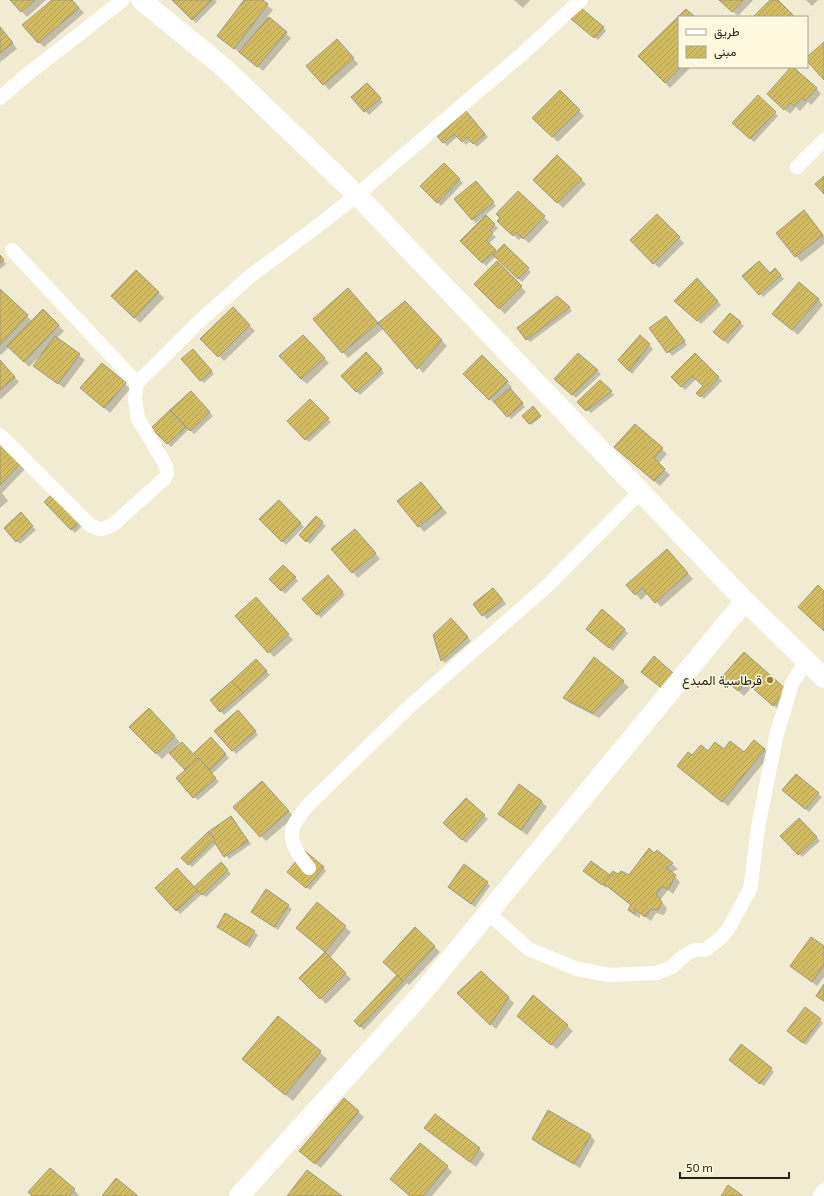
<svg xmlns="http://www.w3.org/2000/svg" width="824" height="1196" viewBox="0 0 824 1196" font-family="'Exo 2',Vazirmatn,sans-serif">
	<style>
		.shadow { fill: #0003 }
		.building { fill: url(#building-hatch); stroke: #9e9881 }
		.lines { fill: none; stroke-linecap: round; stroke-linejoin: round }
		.street { stroke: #fff; stroke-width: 14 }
		.secondary { stroke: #fff; stroke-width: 20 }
		.poi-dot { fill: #937f27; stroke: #fef8df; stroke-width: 1.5 }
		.labels { text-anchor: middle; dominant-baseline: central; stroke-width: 3; stroke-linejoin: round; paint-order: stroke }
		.poi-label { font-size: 13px; fill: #232118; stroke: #fef8df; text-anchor: end }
	</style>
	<defs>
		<pattern id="building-hatch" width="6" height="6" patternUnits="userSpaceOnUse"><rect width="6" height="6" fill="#d2bc61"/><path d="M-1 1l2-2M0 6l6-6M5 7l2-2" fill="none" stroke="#b4a154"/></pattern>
	</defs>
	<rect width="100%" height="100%" fill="#f1ebd2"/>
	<!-- shadow -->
	<g class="shadow">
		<polygon points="11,0 46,0 27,17"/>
		<polygon points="53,0 72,0 84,13 44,47 38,42"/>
		<polygon points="174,0 215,0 217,2 196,23"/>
		<polygon points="245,0 261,0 273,10 267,17 291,38 263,71 241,52 240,53 218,36"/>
		<polygon points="514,0 530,0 523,8"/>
		<polygon points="721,0 753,0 738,16"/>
		<polygon points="806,0 818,0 812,6"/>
		<polygon points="679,17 679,67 691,67 670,88 640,56"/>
		<polygon points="576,23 603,27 606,31 598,40"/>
		<polygon points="0,26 17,49 0,62"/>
		<polygon points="342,45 358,64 329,90 324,84"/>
		<polygon points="371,87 383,102 369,115 353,97"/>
		<polygon points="816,88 821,94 811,105 808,102 800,111 796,107 790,114 773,100"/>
		<polygon points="560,91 584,116 558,142 533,118"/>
		<polygon points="758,97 778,116 754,142 733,123"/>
		<polygon points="469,116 488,137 477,147 471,140 466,145 458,136 447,146 438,136"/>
		<polygon points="557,156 586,184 563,208 534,180"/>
		<polygon points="444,164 463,183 441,206 421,186"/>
		<polygon points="480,186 496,206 476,223 472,219"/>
		<polygon points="518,192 549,222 529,243 522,237 519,240 498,221"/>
		<polygon points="657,215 684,243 659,268 631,240"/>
		<polygon points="486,217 498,228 492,234 496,237 488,244 497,252 504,245 531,272 522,282 496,256 486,266 461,241"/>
		<polygon points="809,217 824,236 824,244 801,262 777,233"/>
		<polygon points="0,256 6,264 0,269"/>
		<polygon points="497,263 526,292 505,314 476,284"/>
		<polygon points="775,270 784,279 763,297 743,276 770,274"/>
		<polygon points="136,271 164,298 140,323 112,296"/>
		<polygon points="701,283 721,305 701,324 679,304"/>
		<polygon points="0,290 32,321 43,311 64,331 57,338 85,360 64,388 35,366 43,355 42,354 29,367 9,347 1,355 0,354"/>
		<polygon points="354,295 379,324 405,303 447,346 423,373 384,328 348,358 314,319"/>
		<polygon points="818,299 823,305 798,335 779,319"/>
		<polygon points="569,307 572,311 530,342 527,339"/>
		<polygon points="232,309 255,331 224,361 202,339"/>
		<polygon points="730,314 744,326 728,344 718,335"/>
		<polygon points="670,321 687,345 672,356 651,328"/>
		<polygon points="640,336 653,349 632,374 619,360"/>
		<polygon points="308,341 329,363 307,384 301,379"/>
		<polygon points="366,353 384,373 360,395 342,376"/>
		<polygon points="196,354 214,374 204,383 200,380"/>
		<polygon points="578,354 601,374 576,398 556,379"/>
		<polygon points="695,354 722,381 704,399 698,393 704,386 696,379 685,390 672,377"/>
		<polygon points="482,356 512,387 510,389 525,407 511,419 496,403 495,404 464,374"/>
		<polygon points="0,361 19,382 1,399 0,399"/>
		<polygon points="600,381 614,395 591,413 582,406"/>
		<polygon points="125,384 130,389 110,413 87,393"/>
		<polygon points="191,392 213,416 194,434 189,429 171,447 153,428"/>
		<polygon points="310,400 331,422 309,442 288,421"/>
		<polygon points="533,407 541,417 531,425 523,416"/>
		<polygon points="0,443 26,468 2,493 8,501 0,508"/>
		<polygon points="662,449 667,454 658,464 670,475 660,486 621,453"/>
		<polygon points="426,488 447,513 424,532 398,501"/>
		<polygon points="279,501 304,527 286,545 260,519"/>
		<polygon points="45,502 84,524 75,533"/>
		<polygon points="20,514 36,530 20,544 5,528"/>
		<polygon points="316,517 326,526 310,544 300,535"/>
		<polygon points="360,535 380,559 358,578 333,549"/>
		<polygon points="672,556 693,579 661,607 648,593 641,600 636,594"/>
		<polygon points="283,566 298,581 285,594 270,579"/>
		<polygon points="328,577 345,595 321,618 303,599"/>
		<polygon points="497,592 506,604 487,619 474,604"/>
		<polygon points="261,604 293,640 274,657 269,652"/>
		<polygon points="602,611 628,633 613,651 590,632"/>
		<polygon points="455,623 471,641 445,663 442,660 434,635"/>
		<polygon points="594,658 629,687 599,718 570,703 564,698"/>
		<polygon points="256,661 270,675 224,715 211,700"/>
		<polygon points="723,677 786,691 779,710 752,687 744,696"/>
		<polygon points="149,710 180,742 162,759 131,727"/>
		<polygon points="241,715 258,735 236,754 216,731"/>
		<polygon points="211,739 229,758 212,774 219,782 198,800 194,797 186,770 171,753 198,760"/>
		<polygon points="765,749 770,755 728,806 683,771 692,757 708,752 724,750 744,753"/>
		<polygon points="519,786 542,802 547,807 527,835 505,819 499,814"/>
		<polygon points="268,788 294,817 266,841 261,836"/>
		<polygon points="787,793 818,794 822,797 809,812"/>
		<polygon points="484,816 488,819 466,843 444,823"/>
		<polygon points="231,817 251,844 229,859 217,843 192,867 182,858"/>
		<polygon points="799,819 820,841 802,857 781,836"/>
		<polygon points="657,851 678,869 671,873 680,882 673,894 668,890 660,900 667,908 664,915 656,913 651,921 640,913 640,918 634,915 629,910 632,906 607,886 606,888 588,874 610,876 630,876"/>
		<polygon points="221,863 231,874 206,897 202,894 180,914 157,888 194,888"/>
		<polygon points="323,867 326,871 310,890 292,875"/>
		<polygon points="487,883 490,886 475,907 452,890"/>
		<polygon points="266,891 292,909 278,930 252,912"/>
		<polygon points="317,904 351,932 330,958 351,979 326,1004 300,978 326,953 297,928"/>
		<polygon points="218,927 254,932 258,935 250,948"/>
		<polygon points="415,928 440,952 409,985 407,983 364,1030 355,1021 398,975"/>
		<polygon points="824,947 824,977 817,986 791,966"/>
		<polygon points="481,973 514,1003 496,1029 458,993"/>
		<polygon points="533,996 573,1031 557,1049 518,1016"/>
		<polygon points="820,1020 823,1023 806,1045 791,1034"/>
		<polygon points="320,1052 327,1059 293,1101 243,1059"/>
		<polygon points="733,1063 771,1069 774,1072 764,1086"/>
		<polygon points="344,1099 364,1117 321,1168 306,1156"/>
		<polygon points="435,1116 485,1154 476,1167 425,1128"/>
		<polygon points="590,1135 595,1141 580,1168 538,1144 533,1139"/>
		<polygon points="447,1167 452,1172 432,1196 411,1196"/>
		<polygon points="74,1190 79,1195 78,1196 33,1196"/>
	</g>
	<!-- building -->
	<g class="building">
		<polygon points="10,0 35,0 21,12"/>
		<polygon points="52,0 72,0 79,8 38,43 22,25"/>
		<polygon points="172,0 212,0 192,20"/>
		<polygon points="244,0 263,0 268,4 234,49 217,36"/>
		<polygon points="719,0 743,0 732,12"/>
		<polygon points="770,0 778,0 795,17 753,17"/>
		<polygon points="581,8 604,27 594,38 571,19"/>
		<polygon points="686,9 695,17 679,17 679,67 681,67 665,83 638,56"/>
		<polygon points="269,17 287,32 257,67 239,52"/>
		<polygon points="0,27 13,43 0,53"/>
		<polygon points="337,39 354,58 323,85 306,66"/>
		<polygon points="824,42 824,80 807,61 807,57"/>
		<polygon points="791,67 793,67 817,88 805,101 802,98 794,106 790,103 784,110 767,94"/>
		<polygon points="367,83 381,98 364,112 351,97"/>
		<polygon points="560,90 580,110 552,137 532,118"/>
		<polygon points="758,95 776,112 750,139 732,123"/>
		<polygon points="466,111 485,134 473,144 467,137 462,142 454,134 443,143 437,136"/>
		<polygon points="557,155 582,179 557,203 533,180"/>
		<polygon points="444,163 460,179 437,203 420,186"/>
		<polygon points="824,176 824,194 815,184"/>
		<polygon points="476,181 494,202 472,220 454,199"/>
		<polygon points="518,191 545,216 523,239 516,232 513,236 497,221 500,218 496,214"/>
		<polygon points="804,210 823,235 795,257 776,233"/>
		<polygon points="657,214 680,237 653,264 630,240"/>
		<polygon points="486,215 495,224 490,230 493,233 486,240 496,250 482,263 460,241"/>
		<polygon points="504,244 529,268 518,279 493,255"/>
		<polygon points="0,255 4,260 0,263"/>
		<polygon points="497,261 522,286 499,309 474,284"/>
		<polygon points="759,261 770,273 775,268 781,275 759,295 742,276"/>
		<polygon points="136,270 159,292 134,318 111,296"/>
		<polygon points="697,278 718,301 697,321 674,301"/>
		<polygon points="799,282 819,299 792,330 772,314"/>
		<polygon points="348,288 378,323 342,353 313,319"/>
		<polygon points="0,289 28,315 0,345"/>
		<polygon points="557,296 570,307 526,340 517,328"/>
		<polygon points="405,301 442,340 417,369 378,323"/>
		<polygon points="233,307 250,325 218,357 200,339"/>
		<polygon points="43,309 59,325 24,362 7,346"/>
		<polygon points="730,313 741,322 724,341 713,332"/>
		<polygon points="666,316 685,341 667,353 649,328"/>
		<polygon points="303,335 325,358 301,379 279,356"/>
		<polygon points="640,335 650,344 629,371 618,360"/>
		<polygon points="55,336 80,354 58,384 33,366"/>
		<polygon points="193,349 212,371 200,381 181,359"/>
		<polygon points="366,352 382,369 356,392 341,376"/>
		<polygon points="578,353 598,370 572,395 554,379"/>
		<polygon points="695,353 719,377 700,397 696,393 703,386 692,376 681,387 671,377"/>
		<polygon points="482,355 508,381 489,400 463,374"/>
		<polygon points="0,360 15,377 0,390"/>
		<polygon points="102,363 126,383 104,408 80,388"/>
		<polygon points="600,380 612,391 586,411 577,402"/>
		<polygon points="510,388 523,403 507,417 494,402"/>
		<polygon points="191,391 210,412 190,431 170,410"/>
		<polygon points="310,399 329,418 305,440 287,421"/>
		<polygon points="533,406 541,416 529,424 522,416"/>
		<polygon points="170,410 186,427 167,444 151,428"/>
		<polygon points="635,424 663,448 654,458 665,469 654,481 614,447"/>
		<polygon points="0,442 22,462 0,485"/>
		<polygon points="421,482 442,508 418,527 397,501"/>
		<polygon points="54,492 82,520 71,530 44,502"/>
		<polygon points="279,500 301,523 282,542 259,519"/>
		<polygon points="21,512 33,526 16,542 4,528"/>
		<polygon points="316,516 323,522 306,542 299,535"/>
		<polygon points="355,529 376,553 352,573 331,549"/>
		<polygon points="667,549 688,573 655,603 642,588 635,595 626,585"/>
		<polygon points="283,565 296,577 281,591 269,579"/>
		<polygon points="328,575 343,592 317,615 302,599"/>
		<polygon points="818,585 824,591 824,631 798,607"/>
		<polygon points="493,588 503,600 482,616 473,604"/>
		<polygon points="256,597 289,634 268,653 235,616"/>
		<polygon points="602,609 625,629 609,648 586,629"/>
		<polygon points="451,618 468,637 441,661 433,635"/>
		<polygon points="744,652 787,690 773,706 746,682 738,691 722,677"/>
		<polygon points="654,656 674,674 664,690 641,672"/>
		<polygon points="594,657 624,681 593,713 563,698"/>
		<polygon points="256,659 267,671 243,693 232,681"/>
		<polygon points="232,681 243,693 220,712 210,700"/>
		<polygon points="149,708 175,736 156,754 129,727"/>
		<polygon points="238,710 256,731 232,751 214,731"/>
		<polygon points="211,737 226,754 210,770 194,753"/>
		<polygon points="754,740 765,749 722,802 677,766 688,752 692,755 701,745 708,751 715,742 724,749 730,741 744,752"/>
		<polygon points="182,742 198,759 185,770 169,753"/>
		<polygon points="199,758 216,778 193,798 176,778"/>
		<polygon points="796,774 819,793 805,809 782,790"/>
		<polygon points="262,781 289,811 260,837 233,807"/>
		<polygon points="519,784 542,801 521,830 498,814"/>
		<polygon points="466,798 485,815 462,840 443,823"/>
		<polygon points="231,816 248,841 224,857 208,832"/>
		<polygon points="799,818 817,837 798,855 780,836"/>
		<polygon points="208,832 215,839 188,865 181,858"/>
		<polygon points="649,848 654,853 657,850 673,863 666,868 676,875 668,890 662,886 656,894 662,902 658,910 651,909 645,917 635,909 635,914 628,910 631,905 603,883 613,871 618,874 621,871 629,875"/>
		<polygon points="305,851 324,867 306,888 287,872"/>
		<polygon points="591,861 610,875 602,885 583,871"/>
		<polygon points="221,862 228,870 202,895 194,887"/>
		<polygon points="464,864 488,882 471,904 448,887"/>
		<polygon points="177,868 198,891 176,911 155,888"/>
		<polygon points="266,889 289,905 274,927 251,912"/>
		<polygon points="317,902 346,926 325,952 296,928"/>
		<polygon points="225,913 255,931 246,945 217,927"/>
		<polygon points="415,927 435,946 403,981 383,962"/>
		<polygon points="811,937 824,946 824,965 812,982 790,966"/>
		<polygon points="325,952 346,973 320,999 299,978"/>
		<polygon points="481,971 509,997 490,1025 457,993"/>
		<polygon points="397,975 403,981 360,1027 354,1021"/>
		<polygon points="824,984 824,1001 816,996"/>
		<polygon points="533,995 568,1025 551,1045 517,1016"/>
		<polygon points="805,1007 821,1019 803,1043 787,1031"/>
		<polygon points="278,1016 321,1051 285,1095 242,1059"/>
		<polygon points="741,1044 772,1068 760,1084 729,1060"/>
		<polygon points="344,1098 359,1111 315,1164 299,1151"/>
		<polygon points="548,1110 591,1135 574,1164 532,1139"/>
		<polygon points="435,1114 480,1148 470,1162 424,1128"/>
		<polygon points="420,1143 448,1166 423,1196 410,1196 390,1179"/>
		<polygon points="50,1168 75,1189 69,1196 32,1196 28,1192"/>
		<polygon points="307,1170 342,1196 287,1196"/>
		<polygon points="116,1178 137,1195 137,1196 102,1196"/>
		<polygon points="728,1185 743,1196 721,1196"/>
	</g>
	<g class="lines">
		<!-- street -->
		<g class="street">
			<polyline points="0,98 24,77 123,0"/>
			<polyline points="797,167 824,140"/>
			<polyline points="12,250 137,383"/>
			<path d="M0,435L90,525C101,531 104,530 115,523L165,478L167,473L166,466L147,433L138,419L135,399L137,383L203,318L249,277L315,228L357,195L521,55L581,0"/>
			<path d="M309,868C299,856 287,840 294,825C297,818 303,812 307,806L409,707L546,587L640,492"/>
			<polyline points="488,913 529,949 577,969 609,975 657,973 672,967 685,955 695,950 705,950 722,937 730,926 750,889 759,822 776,737 792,683 806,662"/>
			<polyline points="820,1196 824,1190"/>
		</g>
		<!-- secondary -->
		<g class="secondary">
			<polyline points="141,0 222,66 357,195 745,601 824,678"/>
			<polyline points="239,1196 417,999 745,601"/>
		</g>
	</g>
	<!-- markers -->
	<circle class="poi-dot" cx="770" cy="680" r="4"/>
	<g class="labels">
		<!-- poi labels -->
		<g class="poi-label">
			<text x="762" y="680">قرطاسية المبدع</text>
		</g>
	</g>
	<!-- legend -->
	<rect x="678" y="16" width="130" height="52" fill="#fef8df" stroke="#a6a28f"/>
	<rect x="686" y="29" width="20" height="6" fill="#ffffff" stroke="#a6a28f"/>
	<text x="714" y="36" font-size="12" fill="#232118">طريق</text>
	<rect x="686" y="46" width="20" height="12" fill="url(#building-hatch)" stroke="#a6a28f"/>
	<text x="714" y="56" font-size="12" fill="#232118">مبنى</text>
	<!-- scale -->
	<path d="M680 1172v6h109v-6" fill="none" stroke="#232118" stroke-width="2"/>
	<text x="686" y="1172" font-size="12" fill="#232118" stroke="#fef8df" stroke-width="3" paint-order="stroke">50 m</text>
</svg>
